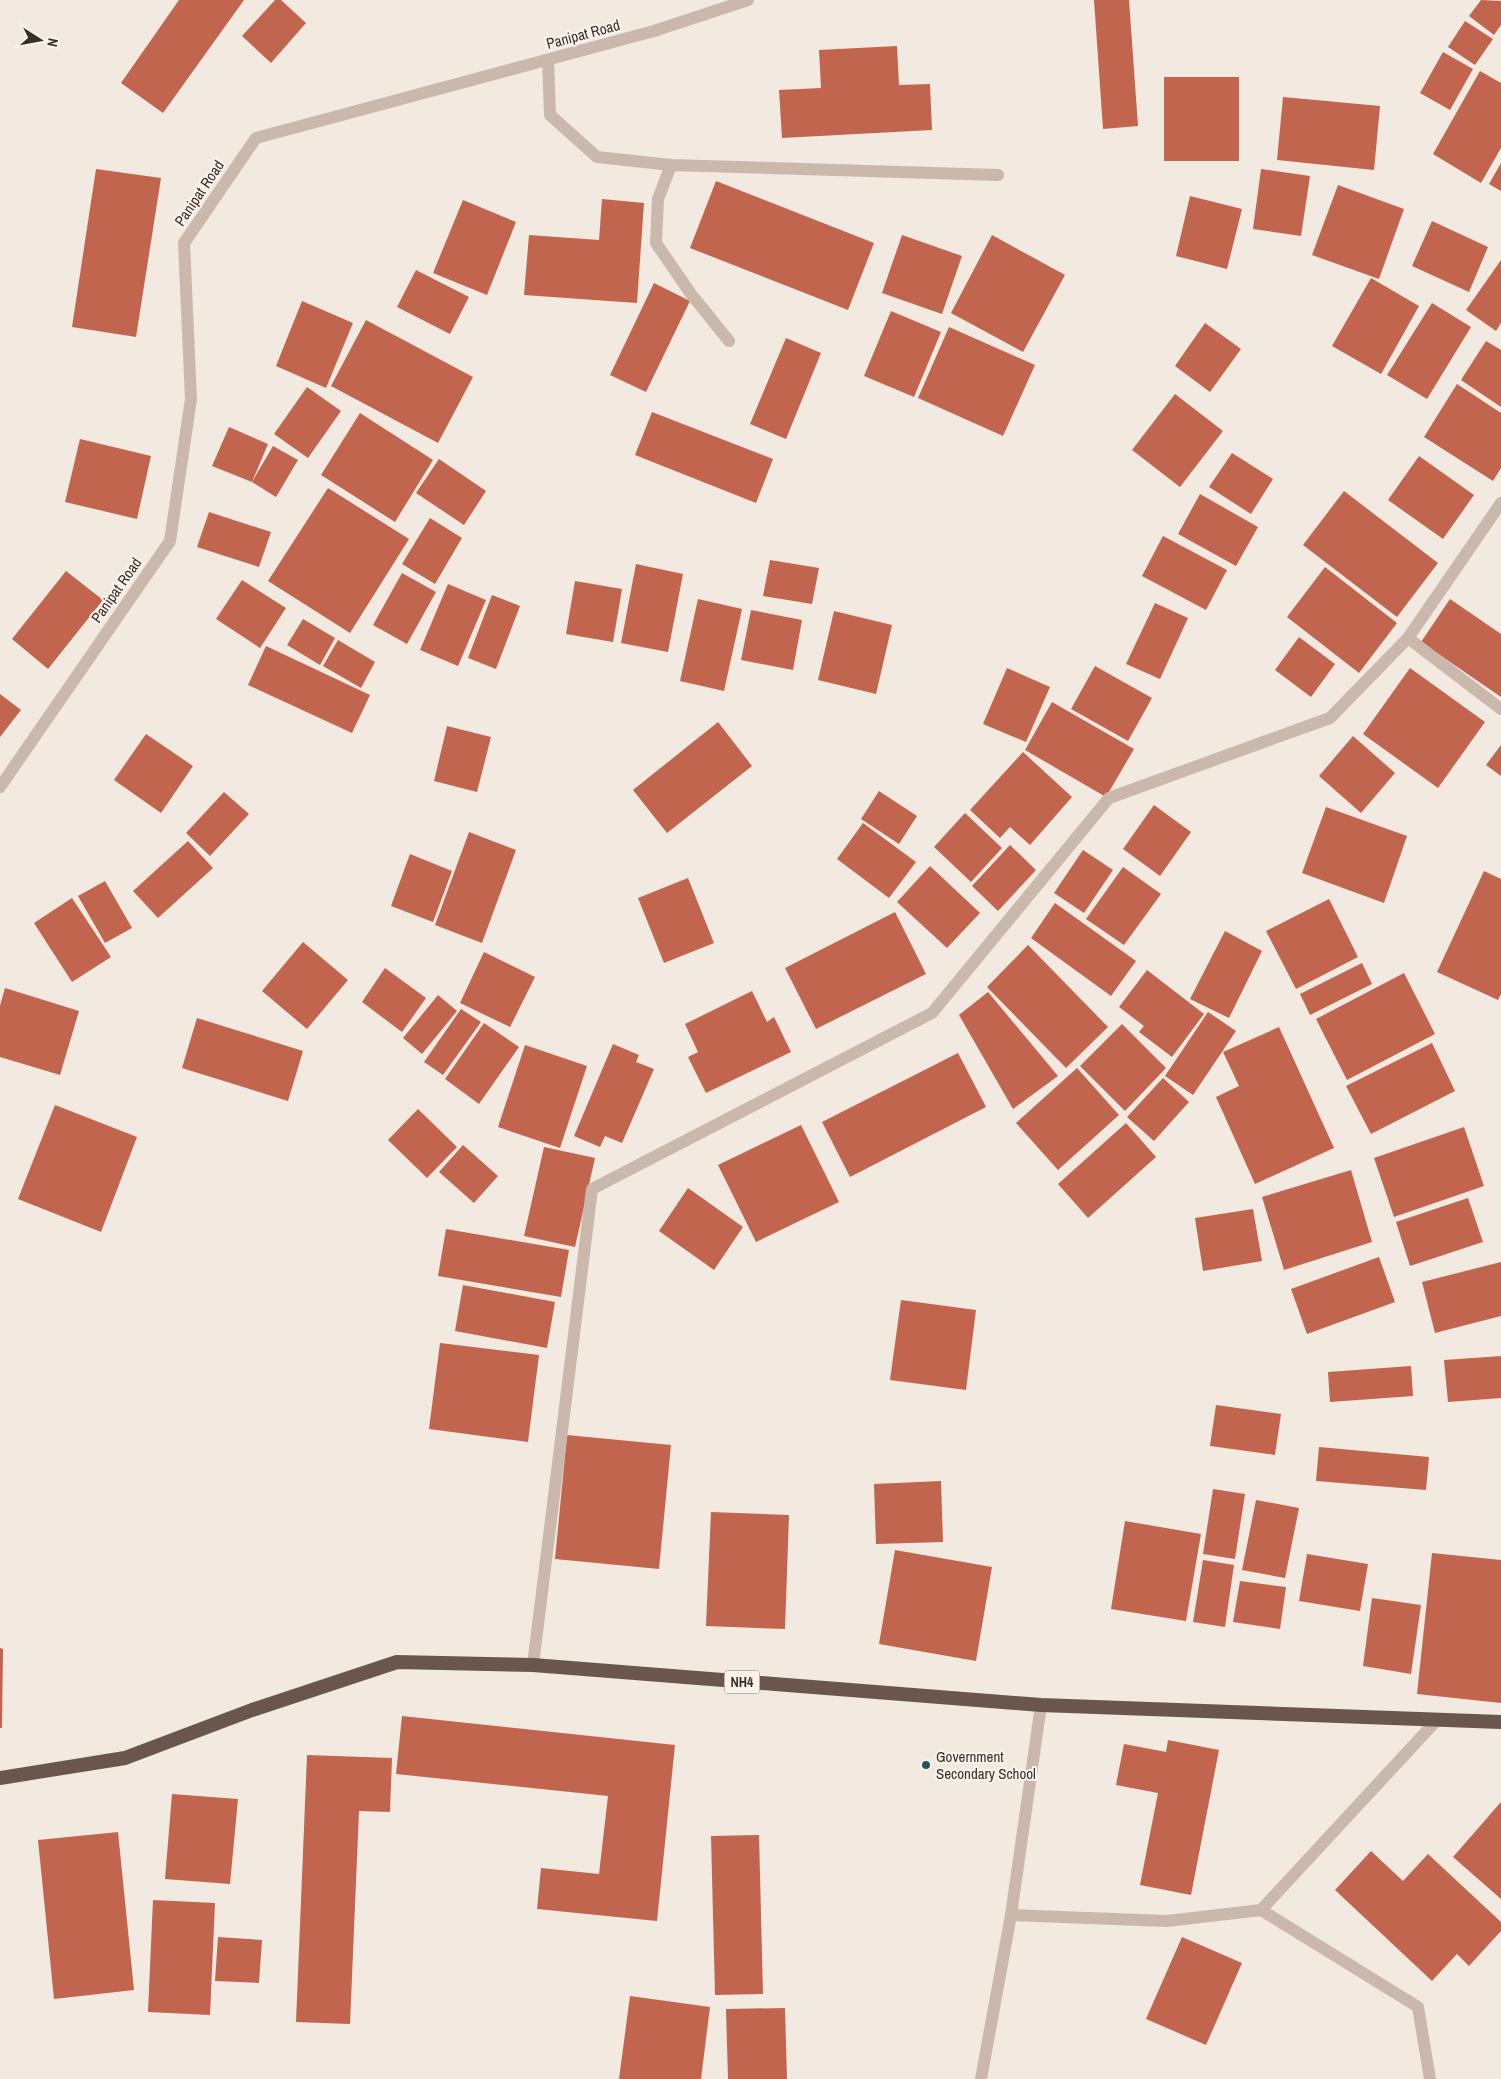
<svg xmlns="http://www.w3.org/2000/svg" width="1501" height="2079" viewBox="0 0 1501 2079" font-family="'Archivo Narrow',sans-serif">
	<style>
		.building { fill: #c2654e }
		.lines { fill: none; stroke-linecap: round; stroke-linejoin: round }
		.minor { stroke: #cbb8ac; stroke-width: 12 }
		.tertiary { stroke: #cbb8ac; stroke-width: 12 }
		.trunk { stroke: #6a564f; stroke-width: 14 }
		.poi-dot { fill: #215859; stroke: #faf3ec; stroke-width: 2 }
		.labels { text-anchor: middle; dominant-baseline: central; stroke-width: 4; stroke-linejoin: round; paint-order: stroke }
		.shield { fill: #faf3ec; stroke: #736964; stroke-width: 1 }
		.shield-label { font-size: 14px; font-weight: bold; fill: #392e2a }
		.street-label { font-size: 15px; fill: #392e2a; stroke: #faf3ec }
		.poi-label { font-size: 15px; fill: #392e2a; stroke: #faf3ec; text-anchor: start }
	</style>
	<rect width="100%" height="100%" fill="#f2e9e0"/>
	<!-- building -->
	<g class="building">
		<polygon points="179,0 244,0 163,113 121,83"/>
		<polygon points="275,0 281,0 306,23 271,63 242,36"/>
		<polygon points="1094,0 1129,0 1138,126 1103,129"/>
		<polygon points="1481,0 1501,1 1501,25 1494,35 1469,16"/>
		<polygon points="1465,21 1493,39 1475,65 1448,47"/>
		<polygon points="897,46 899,85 930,84 932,130 782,138 779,90 821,88 819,50"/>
		<polygon points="1443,52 1473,69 1450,110 1420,93"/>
		<polygon points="1480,71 1501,83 1501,148 1481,183 1433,154"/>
		<rect x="1164" y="77" width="75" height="84"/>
		<polygon points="1283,97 1380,106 1374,170 1277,160"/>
		<polygon points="1501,163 1501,191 1489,184"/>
		<polygon points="96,169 161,178 136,337 72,327"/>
		<polygon points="1261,169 1310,176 1301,236 1253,229"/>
		<polygon points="716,181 874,243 848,310 690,248"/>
		<polygon points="1338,185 1404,209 1379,279 1312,255"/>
		<polygon points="1190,196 1242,209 1227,269 1176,256"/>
		<polygon points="602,199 644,203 637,303 524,295 529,235 599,240"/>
		<polygon points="463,200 516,222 487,295 433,273"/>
		<polygon points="1432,221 1488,247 1469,292 1412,266"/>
		<polygon points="902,235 962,256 942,314 882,293"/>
		<polygon points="992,235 1065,275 1023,352 951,313"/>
		<polygon points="1501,260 1501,323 1496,331 1466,310"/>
		<polygon points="416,270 469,297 450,334 397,307"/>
		<polygon points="1371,278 1419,306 1381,374 1332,346"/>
		<polygon points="654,283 690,301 646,392 610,375"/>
		<polygon points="302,301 353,323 326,388 276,366"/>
		<polygon points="1432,303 1471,327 1427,399 1387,375"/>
		<polygon points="891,311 941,332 914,397 864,376"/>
		<polygon points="366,320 473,377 438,443 331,386"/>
		<polygon points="1205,323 1241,349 1210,392 1175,366"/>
		<polygon points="949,327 1035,365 1003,436 918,398"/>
		<polygon points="786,338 821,353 786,439 750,424"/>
		<polygon points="1486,341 1501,350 1501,407 1461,380"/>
		<polygon points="1457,384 1501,413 1501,468 1493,481 1424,437"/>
		<polygon points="307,387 341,411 308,458 274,434"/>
		<polygon points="1175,394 1223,431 1180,487 1132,450"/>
		<polygon points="652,412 773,459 756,503 635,455"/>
		<polygon points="360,413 433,460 395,522 321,475"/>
		<polygon points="229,427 268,444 252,482 212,466"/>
		<polygon points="80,439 151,456 137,519 65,502"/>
		<polygon points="273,446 298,460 276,497 252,482"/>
		<polygon points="1232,453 1273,479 1251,514 1209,487"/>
		<polygon points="1419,456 1474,495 1443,539 1388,500"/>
		<polygon points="439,459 486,491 464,525 416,493"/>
		<polygon points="328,488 409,539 350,633 268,581"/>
		<polygon points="1344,491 1438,563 1397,617 1303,545"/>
		<polygon points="1200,494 1258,527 1236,566 1178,534"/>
		<polygon points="209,512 271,532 259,567 197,547"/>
		<polygon points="430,518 462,538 435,584 402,564"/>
		<polygon points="1163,536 1227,570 1206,610 1142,576"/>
		<polygon points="770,560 819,568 812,604 763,596"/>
		<polygon points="636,564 683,574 668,652 621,643"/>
		<polygon points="1325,567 1397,623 1359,673 1287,617"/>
		<polygon points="66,571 103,600 48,669 12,639"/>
		<polygon points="402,573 436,592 407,644 373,625"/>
		<polygon points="242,580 286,608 260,648 216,619"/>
		<polygon points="575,581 622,589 613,642 566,634"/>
		<polygon points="448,584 486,600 458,666 420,650"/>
		<polygon points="492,595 520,606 496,669 468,658"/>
		<polygon points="698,599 742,609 724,691 680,681"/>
		<polygon points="1450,599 1501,634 1501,697 1421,642"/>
		<polygon points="1155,603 1188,618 1160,679 1126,664"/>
		<polygon points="751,610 802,620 793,670 741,660"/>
		<polygon points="834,611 892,625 876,694 818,680"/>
		<polygon points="303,619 335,638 320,665 287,645"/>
		<polygon points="1299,637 1335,664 1311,697 1275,670"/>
		<polygon points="338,640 375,662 361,688 323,666"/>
		<polygon points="266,646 370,695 352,733 248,685"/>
		<polygon points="1095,666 1152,698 1128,741 1071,709"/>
		<polygon points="1007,668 1050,687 1026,742 983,724"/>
		<polygon points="1410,668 1485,722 1438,788 1363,734"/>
		<polygon points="0,694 21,710 0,737"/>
		<polygon points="1052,702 1134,749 1106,797 1025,750"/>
		<polygon points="718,722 752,766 667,833 633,790"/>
		<polygon points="447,726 491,737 477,792 434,781"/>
		<polygon points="146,734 193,766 161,813 114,780"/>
		<polygon points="1353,736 1395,773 1361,813 1319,776"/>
		<polygon points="1501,745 1501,776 1486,765"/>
		<polygon points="1023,752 1072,797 1030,845 1010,827 1000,838 970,810"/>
		<polygon points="879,791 917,816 899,844 861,819"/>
		<polygon points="224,792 249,814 210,856 186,833"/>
		<polygon points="1154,805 1191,832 1160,876 1123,849"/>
		<polygon points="1326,807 1407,836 1384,903 1302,873"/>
		<polygon points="965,813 1002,848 971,882 934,847"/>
		<polygon points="863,823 916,862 889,898 837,859"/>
		<polygon points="469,832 516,850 482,943 435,925"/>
		<polygon points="188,841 213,868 158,918 133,891"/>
		<polygon points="1010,845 1036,870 998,911 972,886"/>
		<polygon points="1083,850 1113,870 1084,913 1054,893"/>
		<polygon points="410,854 452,871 433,922 391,906"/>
		<polygon points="930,866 980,913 947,948 897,902"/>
		<polygon points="1123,867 1161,894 1124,945 1086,919"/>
		<polygon points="1484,871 1501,879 1501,994 1498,1000 1437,972"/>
		<polygon points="688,878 714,943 664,963 638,898"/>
		<polygon points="105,881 132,928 105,943 78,896"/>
		<polygon points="72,898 111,957 72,982 34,923"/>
		<polygon points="1329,899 1358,957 1296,989 1266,931"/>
		<polygon points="1055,903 1136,961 1111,996 1031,938"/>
		<polygon points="895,912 926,974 816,1029 785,968"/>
		<polygon points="1225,931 1262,951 1229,1018 1190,999"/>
		<polygon points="303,942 348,980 307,1029 262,991"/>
		<polygon points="1028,945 1108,1027 1066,1068 987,987"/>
		<polygon points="484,952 535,977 510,1027 460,1003"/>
		<polygon points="1362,963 1372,984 1310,1015 1300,994"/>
		<polygon points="385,968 426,998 402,1032 362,1002"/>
		<polygon points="1147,970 1204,1014 1172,1057 1139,1032 1144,1026 1119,1007"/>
		<polygon points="1404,973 1435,1034 1347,1080 1316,1019"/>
		<polygon points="5,988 79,1011 60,1075 0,1057 0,1006"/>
		<polygon points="752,991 767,1022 774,1017 791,1052 706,1093 688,1057 698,1052 685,1024"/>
		<polygon points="988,992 1058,1076 1013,1109 959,1015"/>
		<polygon points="438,995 457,1011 422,1054 403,1038"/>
		<polygon points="461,1009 481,1022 443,1075 424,1062"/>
		<polygon points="1208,1012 1236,1031 1193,1095 1165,1076"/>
		<polygon points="197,1018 303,1051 288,1101 182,1068"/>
		<polygon points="484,1023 519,1047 479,1104 445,1079"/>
		<polygon points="1122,1024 1166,1068 1125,1111 1080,1066"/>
		<polygon points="1279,1027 1334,1148 1255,1184 1216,1097 1239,1086 1223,1052"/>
		<polygon points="1432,1043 1455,1091 1371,1134 1346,1086"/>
		<polygon points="613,1044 639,1055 636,1062 654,1069 622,1143 605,1136 600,1147 574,1136"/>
		<polygon points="525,1045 587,1066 560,1148 498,1127"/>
		<polygon points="958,1053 986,1107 850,1177 822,1122"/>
		<polygon points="1077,1068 1119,1115 1058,1170 1016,1123"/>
		<polygon points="1163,1078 1189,1102 1154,1141 1127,1117"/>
		<polygon points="55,1105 137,1137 101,1232 18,1199"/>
		<polygon points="418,1109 457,1147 427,1178 388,1140"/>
		<polygon points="1126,1123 1156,1157 1088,1218 1058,1184"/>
		<polygon points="801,1125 839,1202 756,1242 718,1165"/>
		<polygon points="1464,1127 1484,1186 1394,1217 1374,1158"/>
		<polygon points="463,1145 498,1176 474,1203 439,1172"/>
		<polygon points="544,1147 595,1158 575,1247 524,1236"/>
		<polygon points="1351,1170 1372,1242 1284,1270 1262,1197"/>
		<polygon points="688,1188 743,1227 714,1270 659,1231"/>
		<polygon points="1468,1198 1483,1242 1410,1266 1396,1222"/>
		<polygon points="1253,1209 1262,1261 1203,1271 1195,1218"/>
		<polygon points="446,1229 569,1250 561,1297 438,1276"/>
		<polygon points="1379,1257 1395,1302 1307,1334 1291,1289"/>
		<polygon points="1501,1262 1501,1316 1435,1333 1422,1282"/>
		<polygon points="463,1285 555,1302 547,1348 455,1331"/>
		<polygon points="901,1300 976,1310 966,1390 890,1380"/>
		<polygon points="440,1343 539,1355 528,1442 429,1429"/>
		<polygon points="1501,1356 1501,1398 1448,1402 1444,1360"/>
		<polygon points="1411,1366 1413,1396 1330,1402 1328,1372"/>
		<polygon points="1216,1405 1281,1414 1275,1455 1210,1446"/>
		<polygon points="567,1435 671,1445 659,1569 555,1559"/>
		<polygon points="1319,1447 1429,1457 1426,1490 1316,1481"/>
		<polygon points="941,1481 943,1542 876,1544 874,1484"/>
		<polygon points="1213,1489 1245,1494 1235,1559 1203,1554"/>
		<polygon points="1256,1500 1299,1508 1285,1578 1242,1570"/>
		<polygon points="711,1512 789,1515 785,1629 706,1626"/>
		<polygon points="1125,1521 1201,1534 1186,1621 1111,1609"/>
		<polygon points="895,1550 992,1567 976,1661 879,1644"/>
		<polygon points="1432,1553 1501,1560 1501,1703 1417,1694"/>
		<polygon points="1307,1554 1368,1564 1360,1611 1299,1601"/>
		<polygon points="1203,1560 1234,1565 1225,1627 1193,1622"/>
		<polygon points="1240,1581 1286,1587 1280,1629 1233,1622"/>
		<polygon points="1372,1598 1421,1605 1411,1674 1363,1666"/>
		<polygon points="0,1648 3,1649 2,1728 0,1728"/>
		<polygon points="402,1716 675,1745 657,1921 537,1909 541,1868 599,1874 608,1796 396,1774"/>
		<polygon points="1168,1740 1219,1750 1191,1895 1140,1885 1158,1793 1116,1785 1124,1744 1166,1752"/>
		<polygon points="307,1755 392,1758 390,1812 359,1811 350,2024 296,2022"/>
		<polygon points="172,1794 238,1799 230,1884 165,1879"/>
		<polygon points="1501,1802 1501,1899 1453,1857"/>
		<polygon points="118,1832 134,1990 54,1999 38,1840"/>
		<polygon points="759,1835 763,1994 715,1995 711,1836"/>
		<polygon points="1371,1851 1403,1881 1428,1854 1501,1922 1501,1931 1469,1966 1457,1954 1432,1981 1335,1890"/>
		<polygon points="153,1900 215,1903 210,2015 148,2012"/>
		<polygon points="218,1937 262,1940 259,1983 215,1981"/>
		<polygon points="1182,1937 1242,1963 1206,2045 1146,2019"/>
		<polygon points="630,1996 710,2007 701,2079 619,2079"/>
		<polygon points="785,2008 787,2079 728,2079 726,2009"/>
	</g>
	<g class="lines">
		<!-- minor -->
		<g class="minor">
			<polyline points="548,60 550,115 597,157 671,165 998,175"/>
			<polyline points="671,165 658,199 656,243 691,294 729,341"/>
			<polyline points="1408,638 1501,709"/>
			<polyline points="533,1665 592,1189 932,1013 1109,798 1330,718 1408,638 1501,503"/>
			<polyline points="1261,1910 1418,2007 1430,2079"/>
			<polyline points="1011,1915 1167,1921 1261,1910 1436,1721"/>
			<polyline points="981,2079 1011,1915 1041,1705"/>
		</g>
		<!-- tertiary -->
		<polyline class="tertiary" points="0,787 170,541 191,399 184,243 256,138 654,31 748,0"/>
		<!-- trunk -->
		<polyline class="trunk" points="0,1778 125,1758 252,1710 397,1662 533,1665 1041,1705 1501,1722"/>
	</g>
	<!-- markers -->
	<circle class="poi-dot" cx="926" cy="1765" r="5"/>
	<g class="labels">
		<!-- shield labels -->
		<rect class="shield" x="724.5" y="1670.5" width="35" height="23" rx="4"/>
		<g class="shield-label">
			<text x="742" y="1682">NH4</text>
		</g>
		<!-- street labels -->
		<g class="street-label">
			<text transform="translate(583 34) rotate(-15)">Panipat Road</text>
			<text transform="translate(199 193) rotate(-56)">Panipat Road</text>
			<text transform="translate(116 590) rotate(-55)">Panipat Road</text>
		</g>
		<!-- poi labels -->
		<g class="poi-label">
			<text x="936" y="1756">Government<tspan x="936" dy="17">Secondary School</tspan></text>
		</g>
	</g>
	<!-- north arrow -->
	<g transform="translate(40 40) rotate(101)" stroke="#faf3ec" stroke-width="4" paint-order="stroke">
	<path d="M0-4L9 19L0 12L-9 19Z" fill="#392e2a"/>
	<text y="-8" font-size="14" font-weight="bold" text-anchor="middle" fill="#392e2a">N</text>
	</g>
</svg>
